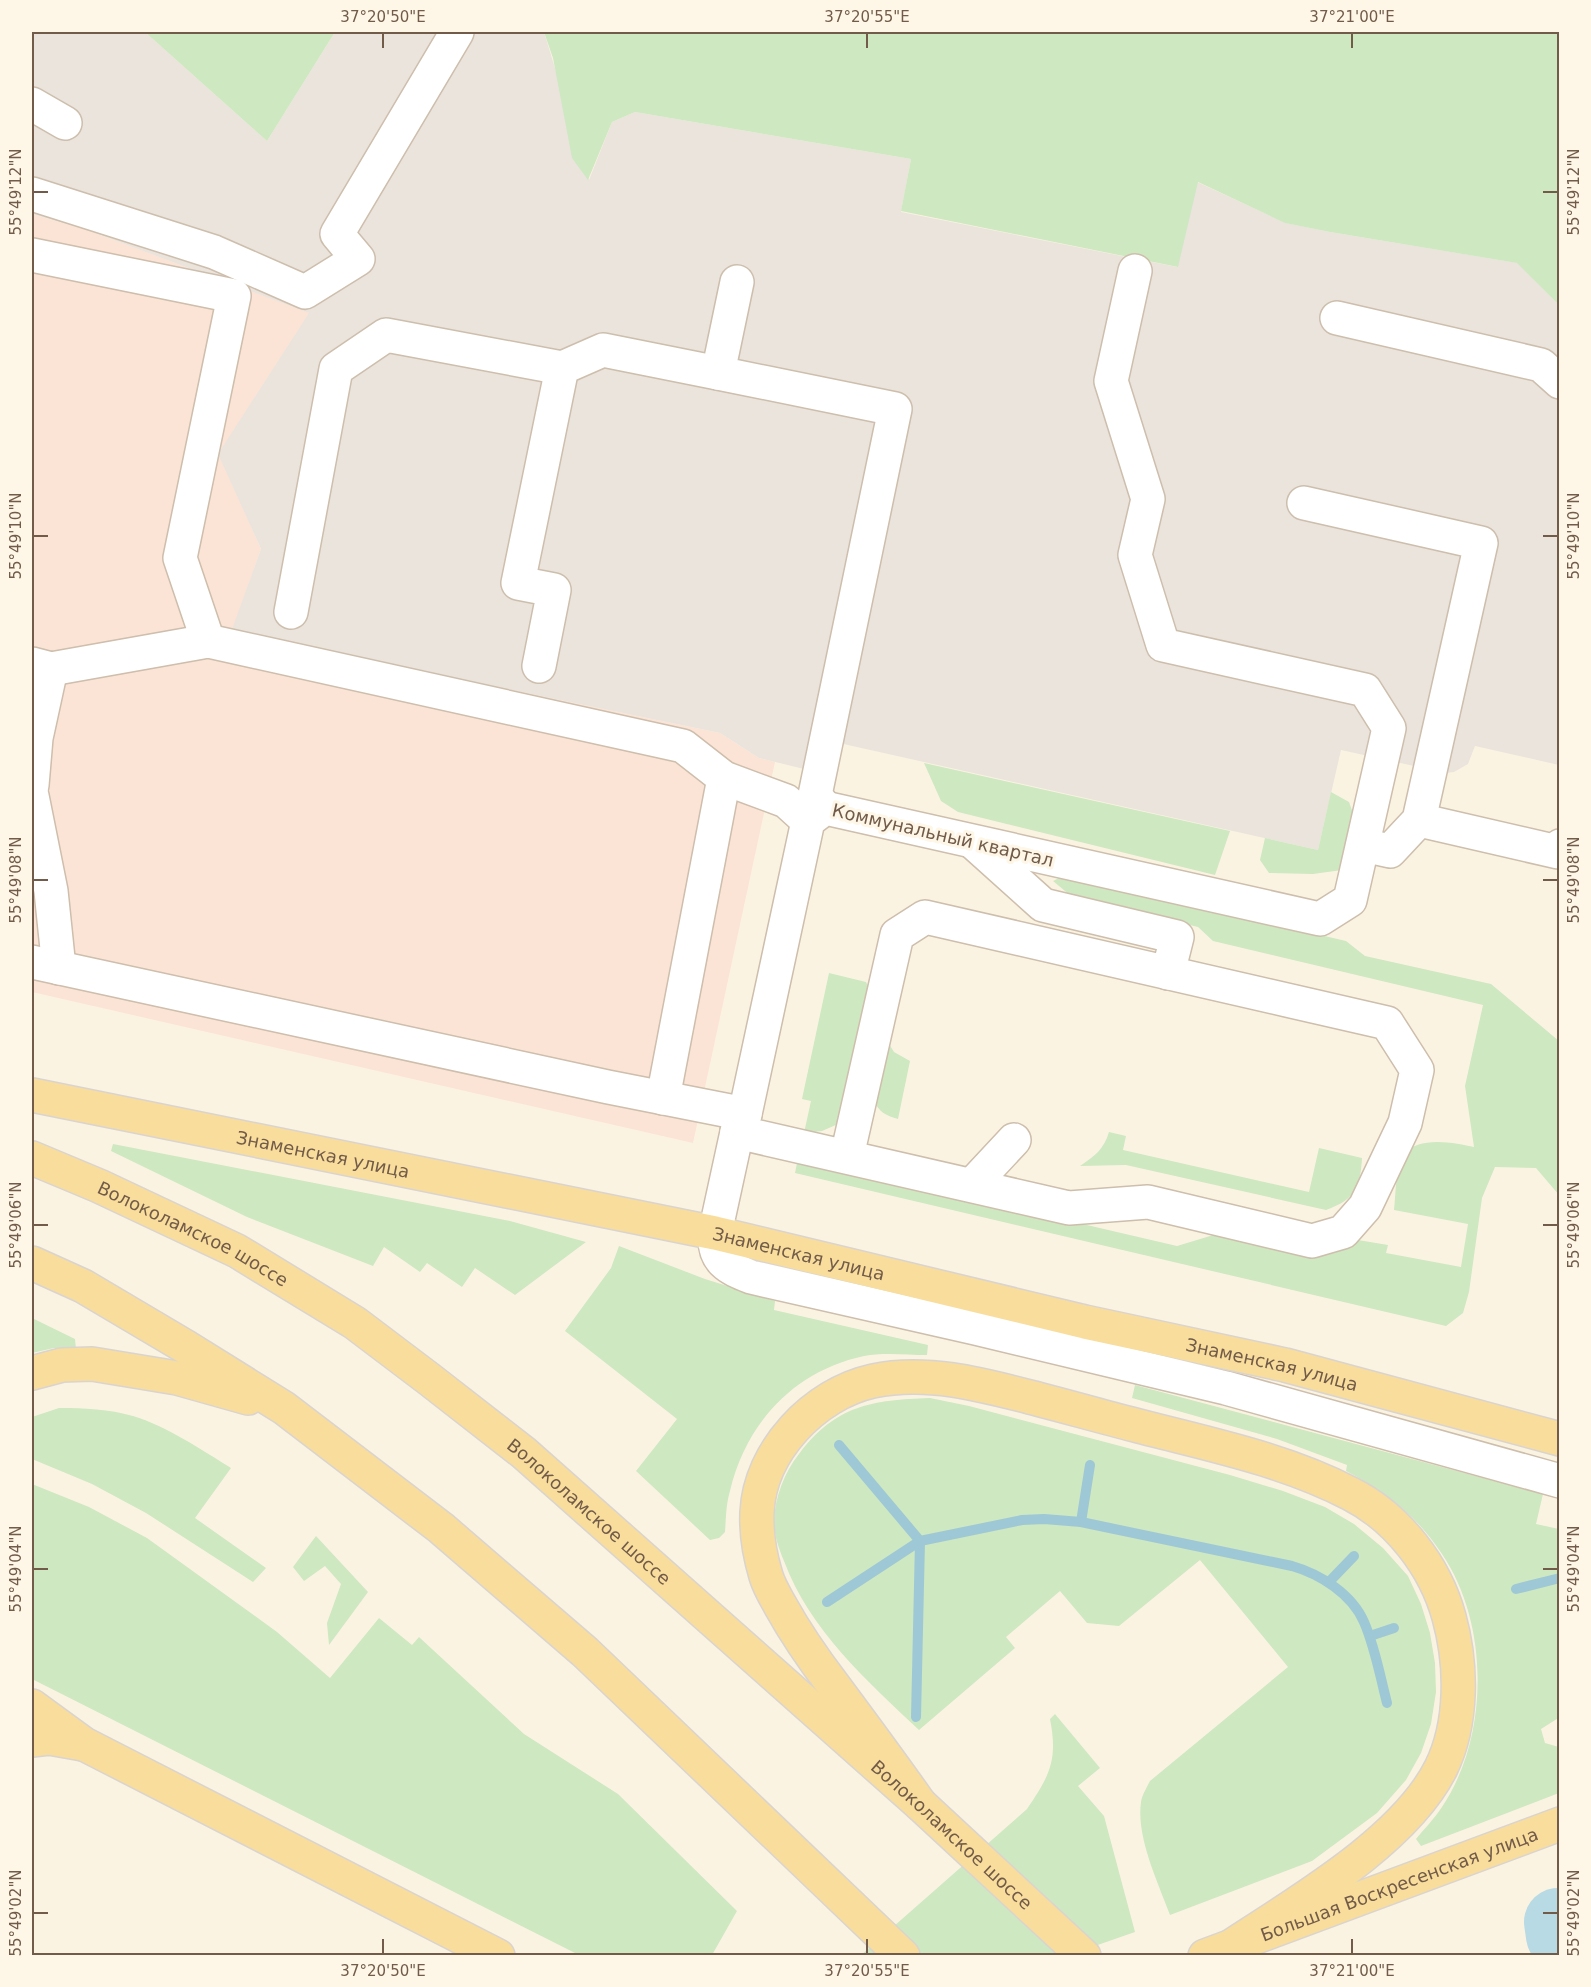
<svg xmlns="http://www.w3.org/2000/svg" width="1591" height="1987" viewBox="0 0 1591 1987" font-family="'DejaVu Sans',sans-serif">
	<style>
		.commercial { fill: #fbe4d6 }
		.industrial { fill: #eae4dd }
		.green { fill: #cee8c1 }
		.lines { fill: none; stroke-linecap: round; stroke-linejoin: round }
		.stream { stroke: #9ec8d5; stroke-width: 10 }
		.river { stroke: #b7dae4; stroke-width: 68 }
		.minor-casing { stroke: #cebeac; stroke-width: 36 }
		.major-casing { stroke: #dad4d0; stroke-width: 36 }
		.minor { stroke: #fff; stroke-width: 33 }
		.major { stroke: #f8dd9c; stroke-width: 33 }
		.ticks { fill: none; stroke: #725b49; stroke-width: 2 }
		.labels { text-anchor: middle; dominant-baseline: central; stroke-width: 6; stroke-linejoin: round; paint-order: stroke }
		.street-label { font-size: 18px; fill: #725b49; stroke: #fef7e7 }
		.neatline { fill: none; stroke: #725b49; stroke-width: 2 }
		.ticks-label { font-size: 15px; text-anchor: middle; fill: #725b49 }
	</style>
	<rect width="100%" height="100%" fill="#fbf3e2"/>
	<!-- commercial -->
	<polygon class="commercial" points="32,214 84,229 310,313 219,454 261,549 232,632 720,733 759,758 775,762 693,1143 32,992"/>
	<!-- industrial -->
	<polygon class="industrial" points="32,32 145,32 267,141 335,32 544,32 589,180 612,122 635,112 911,159 901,212 1177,267 1197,182 1286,223 1330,232 1518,263 1559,305 1559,765 1475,746 1468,764 1454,772 1446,773 1341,750 1318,850 812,737 804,769 759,758 720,733 231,632 261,549 218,454 309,313 84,229 32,214"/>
	<!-- green -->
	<g class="green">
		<polygon points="145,32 335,32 267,141"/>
		<polygon points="544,32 1559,32 1559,305 1517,263 1330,232 1285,223 1198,182 1178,267 901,211 911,159 635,112 612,122 588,180 572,158 553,58"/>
		<polygon points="924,763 1230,831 1215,875 958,812 941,801"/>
		<polygon points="1331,792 1349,802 1357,824 1342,870 1313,874 1269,873 1260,860 1265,838 1318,850"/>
		<path d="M1065,875L1346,941L1365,956L1491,984L1559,1041V1195L1536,1168L1495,1167L1482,1198L1469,1292L1463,1313L1446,1326L795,1173L798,1158L1177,1246L1230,1230L1335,1250L1358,1240L1388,1245L1386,1253L1461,1267L1468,1224L1394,1210C1396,1193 1395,1170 1404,1155C1417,1135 1456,1143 1474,1147L1465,1086L1483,1005L1213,941L1198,927L1071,896L1053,881Z"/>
		<polygon points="829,973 866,982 871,992 838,1124 822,1131 804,1133 811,1101 802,1099"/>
		<path d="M889,1044L894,1052L910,1061L898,1119C887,1116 878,1112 874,1100Z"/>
		<path d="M1109,1132L1126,1136L1123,1150L1309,1192L1319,1148L1362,1158C1360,1188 1356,1199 1326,1210L1126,1165L1080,1166C1095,1156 1104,1149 1109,1132Z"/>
		<polygon points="113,1144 510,1221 586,1242 515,1295 475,1268 462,1287 427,1263 420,1272 384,1247 373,1266 247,1217 111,1151"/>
		<path d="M619,1246L705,1279L775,1301L774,1310L928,1345L927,1355C907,1355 884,1352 864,1356C794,1371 746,1423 730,1491C726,1504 726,1519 725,1532L719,1538L710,1540L636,1471L677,1419L565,1331L611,1268Z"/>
		<polygon points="32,1318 75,1339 76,1349 54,1348 32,1353"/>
		<path d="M1135,1385L1543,1494L1536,1524L1559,1529L1560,1717L1541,1729L1545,1743L1559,1747V1793L1421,1846L1416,1839C1424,1829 1435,1818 1442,1807C1489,1737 1490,1625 1442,1554C1417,1516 1386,1492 1346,1471L1347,1465L1277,1439L1132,1398Z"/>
		<path d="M930,1398L969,1406L1230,1475L1283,1491L1325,1507L1354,1524L1383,1548L1408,1576L1421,1604L1430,1633L1435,1663L1436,1692L1431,1724L1421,1753L1406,1780L1377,1813L1312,1861L1170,1915C1158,1882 1136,1837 1141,1802C1142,1795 1147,1787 1150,1781L1288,1667L1200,1560L1119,1626L1087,1623L1060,1591L1006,1637L1015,1648L919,1730C867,1681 809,1629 784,1561C779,1549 774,1535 774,1521C775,1497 784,1473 799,1454C836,1405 872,1400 930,1398Z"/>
		<path d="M59,1408C84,1408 109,1409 133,1416C166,1426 202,1450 231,1468L195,1518L266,1568L253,1582L146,1513L92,1484L32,1459V1417Z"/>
		<polygon points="32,1484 89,1507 147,1538 277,1632 330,1678 379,1618 412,1645 419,1637 524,1734 618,1794 737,1911 712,1955 579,1955 32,1679"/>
		<polygon points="316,1536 368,1592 329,1645 327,1623 341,1584 325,1566 304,1581 293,1567"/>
		<path d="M1055,1714L1100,1768L1078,1786L1104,1816L1135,1932L1069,1955L860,1956L1027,1809C1050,1775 1058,1760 1050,1719Z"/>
	</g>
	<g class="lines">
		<!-- stream -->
		<g class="stream">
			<polyline points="839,1445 920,1541 916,1717"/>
			<polyline points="1081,1522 1090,1465"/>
			<polyline points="1329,1582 1354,1556"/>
			<polyline points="1516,1589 1560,1578"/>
			<path d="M827,1602L920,1541L1022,1520L1044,1519L1081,1522L1292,1566C1320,1574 1352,1594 1364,1622C1375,1647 1380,1676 1387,1703"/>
			<polyline points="1370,1636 1394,1628"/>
		</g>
		<!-- river -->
		<polyline class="river" points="1558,1922 1560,1936"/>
		<!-- minor casing -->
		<g class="minor-casing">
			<g id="minor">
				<polyline points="32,104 65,123"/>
				<polyline points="32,194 214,252 305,292 358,259 337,234 457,32"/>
				<polyline points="32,255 234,296 180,558 208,641"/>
				<path d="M1135,271L1111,381L1148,499L1135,555L1163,645L1365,690L1389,728L1350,900L1320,919L825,808L808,821L745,1114L737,1132L715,1233C713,1261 728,1268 751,1277L975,1328L1226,1388L1560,1481"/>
				<polyline points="737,282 718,373 895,409 815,795 825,808"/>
				<polyline points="1337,318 1541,365 1560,382"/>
				<polyline points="1304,503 1481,543 1419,820 1390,851 1363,845"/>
				<polyline points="291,612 336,369 386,335 562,368"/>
				<polyline points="32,664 51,669 36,738 32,785"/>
				<polyline points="539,666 554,590 518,583 562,368 603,350 718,373"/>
				<polyline points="51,669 208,641 683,746 724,778 786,801 808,821"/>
				<polyline points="32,796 51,891 59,968"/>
				<polyline points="1419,820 1558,852 1560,846"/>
				<polyline points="974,843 1043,905 1177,937 1168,973"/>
				<polyline points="32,962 608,1087 745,1114"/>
				<polyline points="663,1098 724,778"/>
				<polyline points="737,1132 1069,1208 1148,1202 1312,1241 1343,1232 1365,1207 1405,1123 1417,1070 1387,1023 925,917 897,935 847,1156"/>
				<polyline points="972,1185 1014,1140"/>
			</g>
		</g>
		<!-- major casing -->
		<g class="major-casing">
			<g id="major">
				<path id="s1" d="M32,1095L715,1233L1085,1322L1285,1365L1560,1439"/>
				<path id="s2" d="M32,1158L99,1186L237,1251L355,1323L429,1379L524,1453L920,1804L1084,1956"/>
				<polyline points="32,1263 83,1286 186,1347 284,1408 441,1528 585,1652 903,1956"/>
				<polyline points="32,1373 62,1365 92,1364 177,1378 248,1398"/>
				<polyline points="32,1706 84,1744 498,1956"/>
				<polyline points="32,1740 49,1738 83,1744"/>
				<path d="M920,1804C892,1764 863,1725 834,1686C814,1660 796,1634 780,1605C775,1596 769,1586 766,1576C760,1556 756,1533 757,1512C760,1451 814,1394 873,1381C929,1369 987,1386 1041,1400C1072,1408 1103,1417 1135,1425C1207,1444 1284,1459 1351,1494C1398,1518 1435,1566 1449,1617C1462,1664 1463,1723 1441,1768C1405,1840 1300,1901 1233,1945"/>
				<path id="s3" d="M1205,1956L1560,1824"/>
			</g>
		</g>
		<!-- minor -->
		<use href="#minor" class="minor"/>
		<!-- major -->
		<use href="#major" class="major"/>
	</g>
	<!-- ticks -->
	<path class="ticks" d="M383,33V48M867,33V48M1352,33V48M33,192H48M1543,192H1558M33,536H48M1543,536H1558M33,880H48M1543,880H1558M33,1225H48M1543,1225H1558M33,1569H48M1543,1569H1558M33,1913H48M1543,1913H1558M383,1939V1954M867,1939V1954M1352,1939V1954"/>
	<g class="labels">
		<!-- street labels -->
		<g class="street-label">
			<text transform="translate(943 835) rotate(13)">Коммунальный квартал</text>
			<text stroke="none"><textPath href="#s1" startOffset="297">Знаменская улица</textPath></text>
			<text stroke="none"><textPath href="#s2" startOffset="178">Волоколамское шоссе</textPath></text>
			<text stroke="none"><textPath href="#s1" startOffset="783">Знаменская улица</textPath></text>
			<text stroke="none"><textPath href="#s1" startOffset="1269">Знаменская улица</textPath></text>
			<text stroke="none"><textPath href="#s2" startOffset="664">Волоколамское шоссе</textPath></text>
			<text stroke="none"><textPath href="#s2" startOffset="1150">Волоколамское шоссе</textPath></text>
			<text stroke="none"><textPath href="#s3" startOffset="207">Большая Воскресенская улица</textPath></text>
		</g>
	</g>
	<!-- border -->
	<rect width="1591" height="1987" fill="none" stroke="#fef7e7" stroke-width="66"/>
	<rect x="33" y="33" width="1525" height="1921" class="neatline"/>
	<g class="ticks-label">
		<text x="383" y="22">37°20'50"E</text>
		<text x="867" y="22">37°20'55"E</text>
		<text x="1352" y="22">37°21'00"E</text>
		<text transform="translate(16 192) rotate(-90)" y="5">55°49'12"N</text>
		<text transform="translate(1574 192) rotate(-90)" y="5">55°49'12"N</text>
		<text transform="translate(16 536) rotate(-90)" y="5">55°49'10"N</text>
		<text transform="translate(1574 536) rotate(-90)" y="5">55°49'10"N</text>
		<text transform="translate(16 880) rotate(-90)" y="5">55°49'08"N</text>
		<text transform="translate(1574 880) rotate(-90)" y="5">55°49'08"N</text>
		<text transform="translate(16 1225) rotate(-90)" y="5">55°49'06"N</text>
		<text transform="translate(1574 1225) rotate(-90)" y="5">55°49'06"N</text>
		<text transform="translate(16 1569) rotate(-90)" y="5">55°49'04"N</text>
		<text transform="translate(1574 1569) rotate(-90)" y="5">55°49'04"N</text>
		<text transform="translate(16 1913) rotate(-90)" y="5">55°49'02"N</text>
		<text transform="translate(1574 1913) rotate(-90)" y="5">55°49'02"N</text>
		<text x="383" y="1976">37°20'50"E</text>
		<text x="867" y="1976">37°20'55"E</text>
		<text x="1352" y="1976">37°21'00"E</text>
	</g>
</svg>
